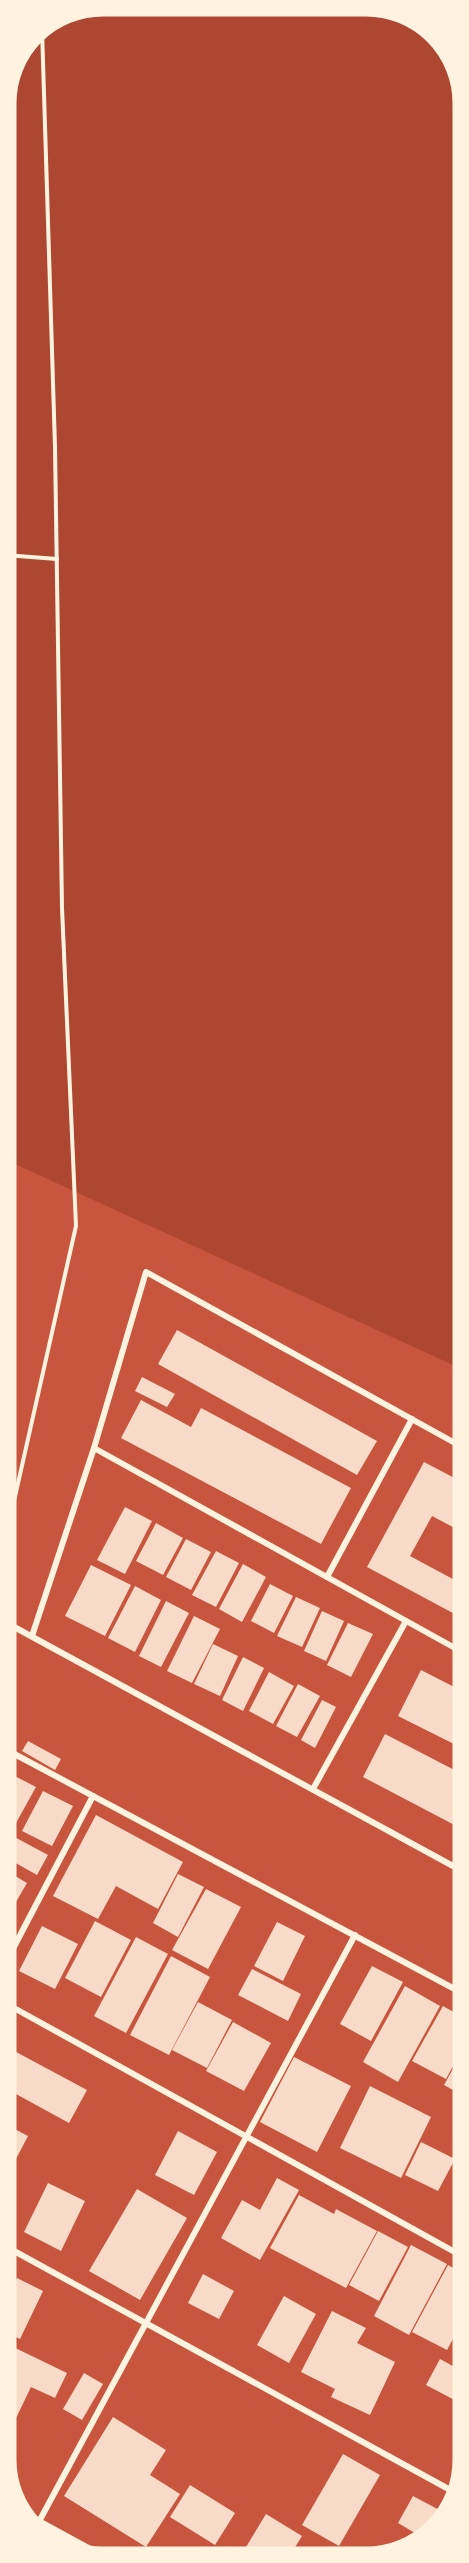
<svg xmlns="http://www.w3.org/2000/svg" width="469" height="2563" viewBox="0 0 469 2563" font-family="'DM Sans',sans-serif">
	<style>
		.green { fill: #ae4732 }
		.building { fill: #f7dbc8 }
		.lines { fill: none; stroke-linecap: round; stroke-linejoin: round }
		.path { stroke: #fff3e0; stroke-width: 4 }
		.minor { stroke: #fff3e0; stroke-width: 6 }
		.rim { fill: none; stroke: #fff3e0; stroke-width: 3 }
	</style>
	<rect width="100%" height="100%" fill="#c8553d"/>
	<!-- green -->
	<polygon class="green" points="103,5 391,8 440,38 464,90 464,1370 15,1164 5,1164 5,97 34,33"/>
	<!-- building -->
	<g class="building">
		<polygon points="177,1330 377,1441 357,1475 158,1364"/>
		<polygon points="142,1377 175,1394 167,1407 135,1391"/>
		<polygon points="141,1400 191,1427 201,1408 351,1488 321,1544 121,1438"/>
		<polygon points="424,1462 464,1483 464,1533 432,1516 410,1556 464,1585 464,1619 367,1567"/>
		<polygon points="125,1507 152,1521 125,1574 97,1560"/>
		<polygon points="156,1523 183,1538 163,1575 136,1561"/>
		<polygon points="186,1539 211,1552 191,1590 166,1577"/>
		<polygon points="216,1551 239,1563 216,1607 192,1595"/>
		<polygon points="243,1564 266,1577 242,1622 219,1609"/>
		<polygon points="91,1565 131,1585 105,1636 65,1616"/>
		<polygon points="270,1584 293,1596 274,1633 251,1621"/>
		<polygon points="135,1586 161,1600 135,1652 108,1638"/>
		<polygon points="296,1597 320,1608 302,1647 277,1636"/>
		<polygon points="166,1601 189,1613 161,1667 139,1656"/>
		<polygon points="322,1611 344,1621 326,1661 304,1651"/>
		<polygon points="194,1616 220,1629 192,1683 167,1671"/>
		<polygon points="348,1623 373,1634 351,1677 327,1665"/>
		<polygon points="213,1644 238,1656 220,1696 194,1684"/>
		<polygon points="243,1657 264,1668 243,1711 222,1700"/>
		<polygon points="421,1670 464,1692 464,1749 398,1716"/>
		<polygon points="269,1672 294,1686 273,1724 249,1711"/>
		<polygon points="298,1684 320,1696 297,1737 276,1726"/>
		<polygon points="322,1700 336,1707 315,1748 301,1740"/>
		<polygon points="385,1734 464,1775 464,1830 363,1777"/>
		<polygon points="28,1741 61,1759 55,1770 22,1751"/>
		<polygon points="9,1773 36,1787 11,1832 5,1829 5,1780"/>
		<polygon points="43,1791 73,1806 52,1846 22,1831"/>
		<polygon points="96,1815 183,1862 158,1909 116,1886 98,1919 53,1896"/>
		<polygon points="7,1833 48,1855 37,1875 5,1857 5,1837"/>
		<polygon points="5,1870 27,1883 5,1921"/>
		<polygon points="178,1874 204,1887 178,1937 153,1923"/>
		<polygon points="206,1889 241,1907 208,1969 172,1950"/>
		<polygon points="95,1921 131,1940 101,1997 65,1978"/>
		<polygon points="277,1922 305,1936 283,1981 254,1966"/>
		<polygon points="42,1926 78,1944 55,1989 19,1971"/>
		<polygon points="136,1937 168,1954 126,2033 94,2016"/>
		<polygon points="171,1956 210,1977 169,2055 130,2035"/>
		<polygon points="372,1966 403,1982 371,2041 340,2024"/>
		<polygon points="252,1969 301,1994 288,2021 238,1995"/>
		<polygon points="405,1986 440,2006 398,2082 363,2062"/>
		<polygon points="198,2002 232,2020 207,2068 172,2050"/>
		<polygon points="443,2006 464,2018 464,2046 446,2079 412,2061"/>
		<polygon points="233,2022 271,2043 244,2091 206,2071"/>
		<polygon points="5,2046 87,2090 69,2123 5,2088"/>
		<polygon points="464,2049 464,2096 444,2085"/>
		<polygon points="294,2057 351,2086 317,2152 260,2122"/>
		<polygon points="370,2086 431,2117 401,2178 340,2148"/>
		<polygon points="5,2124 28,2136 5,2180"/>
		<polygon points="178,2131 217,2152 194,2195 155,2175"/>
		<polygon points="421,2142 455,2159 438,2191 405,2175"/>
		<polygon points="464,2153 464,2171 457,2167"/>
		<polygon points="277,2178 299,2190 260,2260 221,2238 242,2200 260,2210"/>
		<polygon points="48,2183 85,2201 61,2251 24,2232"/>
		<polygon points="137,2189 187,2218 140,2300 89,2271"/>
		<polygon points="299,2195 334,2214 336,2209 377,2231 346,2288 270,2248"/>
		<polygon points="378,2231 408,2247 379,2301 349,2285"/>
		<polygon points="411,2245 447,2264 409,2335 374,2316"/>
		<polygon points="448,2265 464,2274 464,2339 455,2335 447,2350 412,2332"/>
		<polygon points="203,2274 234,2291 219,2319 188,2303"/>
		<polygon points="17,2278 43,2291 20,2339 5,2332 5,2303"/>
		<polygon points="284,2296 316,2314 289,2363 257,2345"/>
		<polygon points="332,2311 366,2328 357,2343 395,2362 370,2415 331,2397 335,2389 301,2372"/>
		<polygon points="5,2343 67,2373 55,2398 31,2387 5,2441"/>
		<polygon points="440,2359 464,2372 464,2405 426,2385"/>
		<polygon points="84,2373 103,2384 82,2420 63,2409"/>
		<polygon points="113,2417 166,2450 150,2475 180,2494 146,2547 64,2496"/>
		<polygon points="343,2454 380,2475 339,2546 302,2525"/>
		<polygon points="190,2485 235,2513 215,2545 170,2517"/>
		<polygon points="413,2496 445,2513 437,2527 420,2536 398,2523"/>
		<polygon points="266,2514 302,2536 289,2557 240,2557"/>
		<polygon points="300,2547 318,2557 294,2557"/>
	</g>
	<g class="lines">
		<!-- path -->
		<g class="path">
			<polyline points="5,555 57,559"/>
			<polyline points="5,1541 76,1226 62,908 55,447 42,29"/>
		</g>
		<!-- minor -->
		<g class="minor">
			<polyline points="94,1448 464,1653"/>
			<polyline points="327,1577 412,1419"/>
			<polyline points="5,1622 464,1872"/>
			<polyline points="32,1636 94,1448 146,1272 464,1448"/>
			<polyline points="5,1749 464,1994"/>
			<polyline points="313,1789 406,1621"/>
			<polyline points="5,1964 93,1796"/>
			<polyline points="5,2003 464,2257"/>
			<polyline points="5,2246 454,2492"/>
			<polyline points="24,2513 105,2557"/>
			<polyline points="35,2529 355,1935"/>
		</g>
	</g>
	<!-- crop -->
	<path d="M0 0H469V2563H0ZM103 15H366A88 88 0 0 1 454 103V2460A88 88 0 0 1 366 2548H103A88 88 0 0 1 15 2460V103A88 88 0 0 1 103 15Z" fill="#fff3e0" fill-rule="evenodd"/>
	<path class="rim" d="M103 15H366A88 88 0 0 1 454 103V2460A88 88 0 0 1 366 2548H103A88 88 0 0 1 15 2460V103A88 88 0 0 1 103 15Z"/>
</svg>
